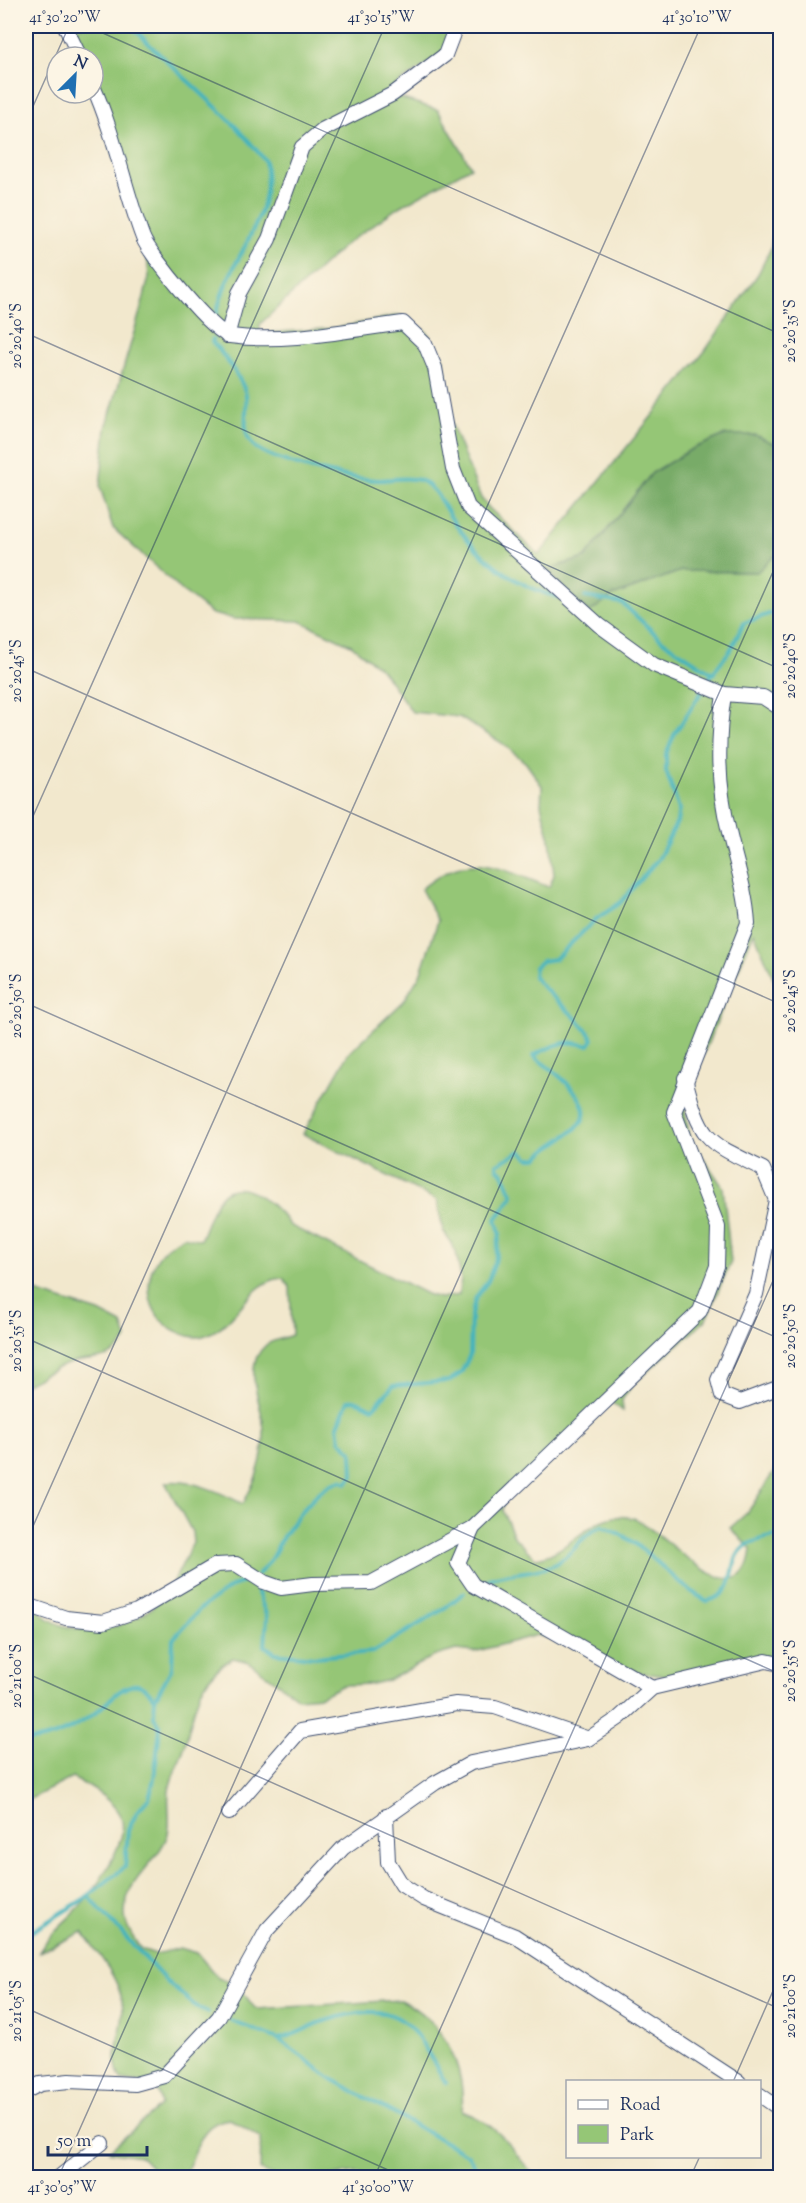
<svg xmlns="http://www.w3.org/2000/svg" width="806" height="2203" viewBox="0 0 806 2203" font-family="'Sorts Mill Goudy',serif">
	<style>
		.green { fill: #95c676; stroke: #587a6a; stroke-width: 1.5 }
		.forest { fill: #78ab67; stroke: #4a6d62; stroke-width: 1.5 }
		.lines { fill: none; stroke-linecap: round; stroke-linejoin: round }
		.stream { stroke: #43b3bd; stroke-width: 4 }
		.minor-casing { stroke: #3b4b6f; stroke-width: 16 }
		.minor { stroke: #fff; stroke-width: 14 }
		.ticks { fill: none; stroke: #1b2f5e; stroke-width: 1.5; stroke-opacity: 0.45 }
		.neatline { fill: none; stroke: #1b2f5e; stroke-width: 2 }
		.ticks-label { font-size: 15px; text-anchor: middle; fill: #1b2f5e }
	</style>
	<rect width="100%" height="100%" fill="#fcf5e5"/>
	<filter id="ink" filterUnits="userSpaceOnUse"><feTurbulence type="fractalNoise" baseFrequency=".0167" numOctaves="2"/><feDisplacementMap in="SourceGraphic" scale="12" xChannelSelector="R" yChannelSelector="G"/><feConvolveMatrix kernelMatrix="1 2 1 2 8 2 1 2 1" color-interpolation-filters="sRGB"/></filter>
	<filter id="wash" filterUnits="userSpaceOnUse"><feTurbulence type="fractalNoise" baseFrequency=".008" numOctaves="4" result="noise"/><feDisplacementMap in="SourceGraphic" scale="24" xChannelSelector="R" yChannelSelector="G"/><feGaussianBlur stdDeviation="1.35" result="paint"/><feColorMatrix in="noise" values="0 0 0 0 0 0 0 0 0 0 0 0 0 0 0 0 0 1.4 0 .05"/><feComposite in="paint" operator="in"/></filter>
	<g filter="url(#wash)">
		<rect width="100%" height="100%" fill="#f2e8cd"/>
		<!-- green -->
		<g class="green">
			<path d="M68,26H455L446,51L392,88L400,98L438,110L471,167L396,209L346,244L260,324V330L264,333L337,328L399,315L427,332L444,360L451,423L481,498L489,508L539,555L705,351L758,274L771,248L776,211L780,204V446L725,435L690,450L652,473L585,558L557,566L590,611L612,596L681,571L756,572L780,551V994L754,932L694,1077L685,1110L690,1139L723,1187L731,1262L705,1321L632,1385L622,1400L623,1411L607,1399L505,1500L502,1510L515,1538L535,1558C571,1555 593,1507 633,1518C658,1525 742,1628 751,1549L730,1528L748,1512L780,1462V1666L741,1661L719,1664L675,1677L633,1672L567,1642L537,1635L474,1652L456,1650L432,1657L389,1680L373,1684L343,1685L321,1696L298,1698L249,1662L233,1658C195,1680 195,1710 184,1748C180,1762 171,1776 169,1791C167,1806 172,1823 167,1837C156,1865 126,1878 125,1912C124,1925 134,1939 141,1949L156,1954L180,1948L197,1953L218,1978L237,1984L253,2006L257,2009L400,2000C442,2020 466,2065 462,2111C503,2127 508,2146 535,2177L364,2178L358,2173C331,2174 282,2186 260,2170L261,2138L230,2119C197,2122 198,2154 183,2177H161L140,2156L109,2151L161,2105L158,2090L147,2084L121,2080C107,2054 127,2028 122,2001C118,1976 97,1953 83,1932L39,1952C53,1929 66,1922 82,1904C96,1889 130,1838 121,1818C114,1800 89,1786 72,1778L26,1801V1590C30,1597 35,1607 41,1613C74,1642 132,1631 160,1600C175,1584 183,1561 193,1543L192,1532L165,1482C192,1479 220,1492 243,1504C256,1480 263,1462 264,1434C265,1406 239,1368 266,1345C272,1340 285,1338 292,1335L290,1287L283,1278C248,1280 237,1327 203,1336C193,1339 185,1335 176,1331C145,1317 140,1273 165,1249C170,1244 178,1240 184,1236L200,1240C207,1226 213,1199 227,1191C248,1180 280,1209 289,1225L427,1294L440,1298L459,1295L461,1278L456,1252L443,1230L437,1200L303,1134L348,1054L404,1001L420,975L438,921L421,889C470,848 496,867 549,887L554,875L550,839L541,805L542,786L526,763L502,743L459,717L412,712L382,670L351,645L300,621L234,619L212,614L179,588L113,528L100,487L106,428L142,305L149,277L147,256L93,93V57H80Z"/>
			<path d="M26,1289L99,1312L122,1324L127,1338C114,1365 89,1356 65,1365C51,1370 38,1378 26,1384Z"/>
		</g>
		<!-- forest -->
		<polygon class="forest" points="725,435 755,435 780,446 780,551 757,572 681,571 612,596 590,612 564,590 549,569 585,558 652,473 690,450"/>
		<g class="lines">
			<!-- stream -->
			<g class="stream">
				<path d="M132,26C174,73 227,110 265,161C276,220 227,259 217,313"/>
				<path d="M213,339L212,342C222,352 244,382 246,395C248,411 241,431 252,444C269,463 352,479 378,480C390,480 407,476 419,480C437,486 445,511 456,525C482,560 519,589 562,598"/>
				<polyline points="585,597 622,603 663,641 714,674"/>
				<polyline points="707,681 731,649 744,623 780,610"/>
				<path d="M258,1574C271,1564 276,1548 284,1535C297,1516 320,1484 342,1480L346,1483L353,1476L352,1452L340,1440L338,1426L348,1401L355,1400L373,1408L393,1386L449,1381L461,1373L470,1355L471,1315L476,1297L488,1281L495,1262L500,1233L496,1219L513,1196L503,1173L497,1168V1164L521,1151L529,1158H537C549,1145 565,1139 578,1126C602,1104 550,1068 533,1056C543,1050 563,1040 575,1043C581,1044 583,1045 589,1045L593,1039C578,1015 552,1000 534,977L535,967L542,961L555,959L596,919L620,903L659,858L677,822L679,809L666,771V754L674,735L702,691"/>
				<path d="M487,1580C506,1571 531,1574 551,1566C573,1557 581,1534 602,1526C649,1543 667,1580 707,1601C744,1593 723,1558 749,1544C758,1539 770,1537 780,1535"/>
				<polyline points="248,1582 255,1585 267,1617 265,1646 275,1653 314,1657 373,1652 442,1610 464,1593"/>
				<path d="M26,1741C52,1741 83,1724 102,1707C111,1699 120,1688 133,1685C143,1683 149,1692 155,1699"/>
				<polyline points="88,1896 168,1983 199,2009 208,2013"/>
				<polyline points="26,1935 84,1899 125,1867 128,1830 137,1812 149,1798 154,1779 160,1728 154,1716 155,1699 172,1668 173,1639 200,1609 232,1586 252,1579"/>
				<polyline points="231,2021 278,2039 332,2079 468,2155 482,2178"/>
				<path d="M278,2039C299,2035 308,2026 325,2021C404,1997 409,2022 446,2083"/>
			</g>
		</g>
	</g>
	<g filter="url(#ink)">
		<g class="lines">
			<!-- minor casing -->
			<g class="minor-casing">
				<g id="minor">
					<polyline points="65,26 80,57"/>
					<path d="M93,86C115,135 124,188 143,238C150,255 213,333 230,336C286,344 347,330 403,323L425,344L435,368L453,469L468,507L599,625L654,665L724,694L763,697L780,708"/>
					<polyline points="227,336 239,293 269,239 302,147 322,130 393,94 445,55 456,26"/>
					<path d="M685,1078C701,1142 706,1141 763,1169L776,1200L756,1294L718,1380L722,1395L740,1402L780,1387"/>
					<polyline points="473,1528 458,1563 473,1585 652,1688"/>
					<path d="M26,1608L33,1607L66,1618L103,1622L137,1611L216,1565L236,1564L264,1582L281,1588L313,1584L371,1583L473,1528L700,1311L717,1266L718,1227L674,1112L748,923C746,891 736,863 729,832C717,784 717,742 724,694"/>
					<polyline points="229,1813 300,1731 456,1704 495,1707 586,1738"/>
					<polyline points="386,1816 388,1862 402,1885 424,1899 515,1936 739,2082"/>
					<polyline points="26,2091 40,2084 69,2081 135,2084 164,2076 219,2017 267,1930 343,1848 435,1783 471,1763 588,1739 619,1718 652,1688 766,1661 780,1664"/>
					<polyline points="760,2095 780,2109"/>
					<polyline points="58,2178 102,2143"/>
				</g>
			</g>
			<!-- minor -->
			<use href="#minor" class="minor"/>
		</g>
	</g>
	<!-- ticks -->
	<path class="ticks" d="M87,26L780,334M26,122L69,26M26,333L780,669M26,668L780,1004M26,832L385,26M26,1003L780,1339M26,1338L780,1674M26,1542L701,26M26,1673L780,2009M26,2008L406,2178M733,2082L780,1975M58,2178L780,556M374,2178L780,1265M690,2178L700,2156"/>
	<!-- margin -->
	<rect width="806" height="2203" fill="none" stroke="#fcf5e5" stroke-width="66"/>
	<!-- legend -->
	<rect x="566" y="2080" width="195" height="78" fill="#fcf5e5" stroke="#a2a6af" stroke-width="1.5"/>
	<rect x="578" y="2100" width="30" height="9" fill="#ffffff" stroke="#a2a6af" stroke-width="1.5"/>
	<text x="620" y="2110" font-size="18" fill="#1b2f5e">Road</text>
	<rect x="578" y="2125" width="30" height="18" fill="#95c676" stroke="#a2a6af" stroke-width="1.5"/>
	<text x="620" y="2140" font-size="18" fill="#1b2f5e">Park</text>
	<!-- north arrow -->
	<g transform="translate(75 75) rotate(24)"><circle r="28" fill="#fcf5e5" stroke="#a2a6af" stroke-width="1.5"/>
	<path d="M0-4.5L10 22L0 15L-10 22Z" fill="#1f6fb2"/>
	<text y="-9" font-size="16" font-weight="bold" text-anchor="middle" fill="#1b2f5e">N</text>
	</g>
	<!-- scale -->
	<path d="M48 2146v9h99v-9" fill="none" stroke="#1b2f5e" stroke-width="3"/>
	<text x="57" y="2146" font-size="18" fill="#1b2f5e" stroke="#fcf5e5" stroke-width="4.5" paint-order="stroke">50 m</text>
	<rect x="33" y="33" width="740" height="2137" class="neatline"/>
	<g class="ticks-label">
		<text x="65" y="22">41°30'20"W</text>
		<text x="381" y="22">41°30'15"W</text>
		<text x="697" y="22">41°30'10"W</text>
		<text transform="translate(790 331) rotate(-90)" y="5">20°20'35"S</text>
		<text transform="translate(16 336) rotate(-90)" y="5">20°20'40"S</text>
		<text transform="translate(790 666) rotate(-90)" y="5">20°20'40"S</text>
		<text transform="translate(16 671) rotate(-90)" y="5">20°20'45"S</text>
		<text transform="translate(790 1001) rotate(-90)" y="5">20°20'45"S</text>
		<text transform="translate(16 1006) rotate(-90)" y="5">20°20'50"S</text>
		<text transform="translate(790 1336) rotate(-90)" y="5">20°20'50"S</text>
		<text transform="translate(16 1341) rotate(-90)" y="5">20°20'55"S</text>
		<text transform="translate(790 1671) rotate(-90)" y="5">20°20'55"S</text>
		<text transform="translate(16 1676) rotate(-90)" y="5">20°21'00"S</text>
		<text transform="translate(790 2006) rotate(-90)" y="5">20°21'00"S</text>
		<text transform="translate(16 2011) rotate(-90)" y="5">20°21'05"S</text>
		<text x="62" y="2192">41°30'05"W</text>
		<text x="378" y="2192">41°30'00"W</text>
	</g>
</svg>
